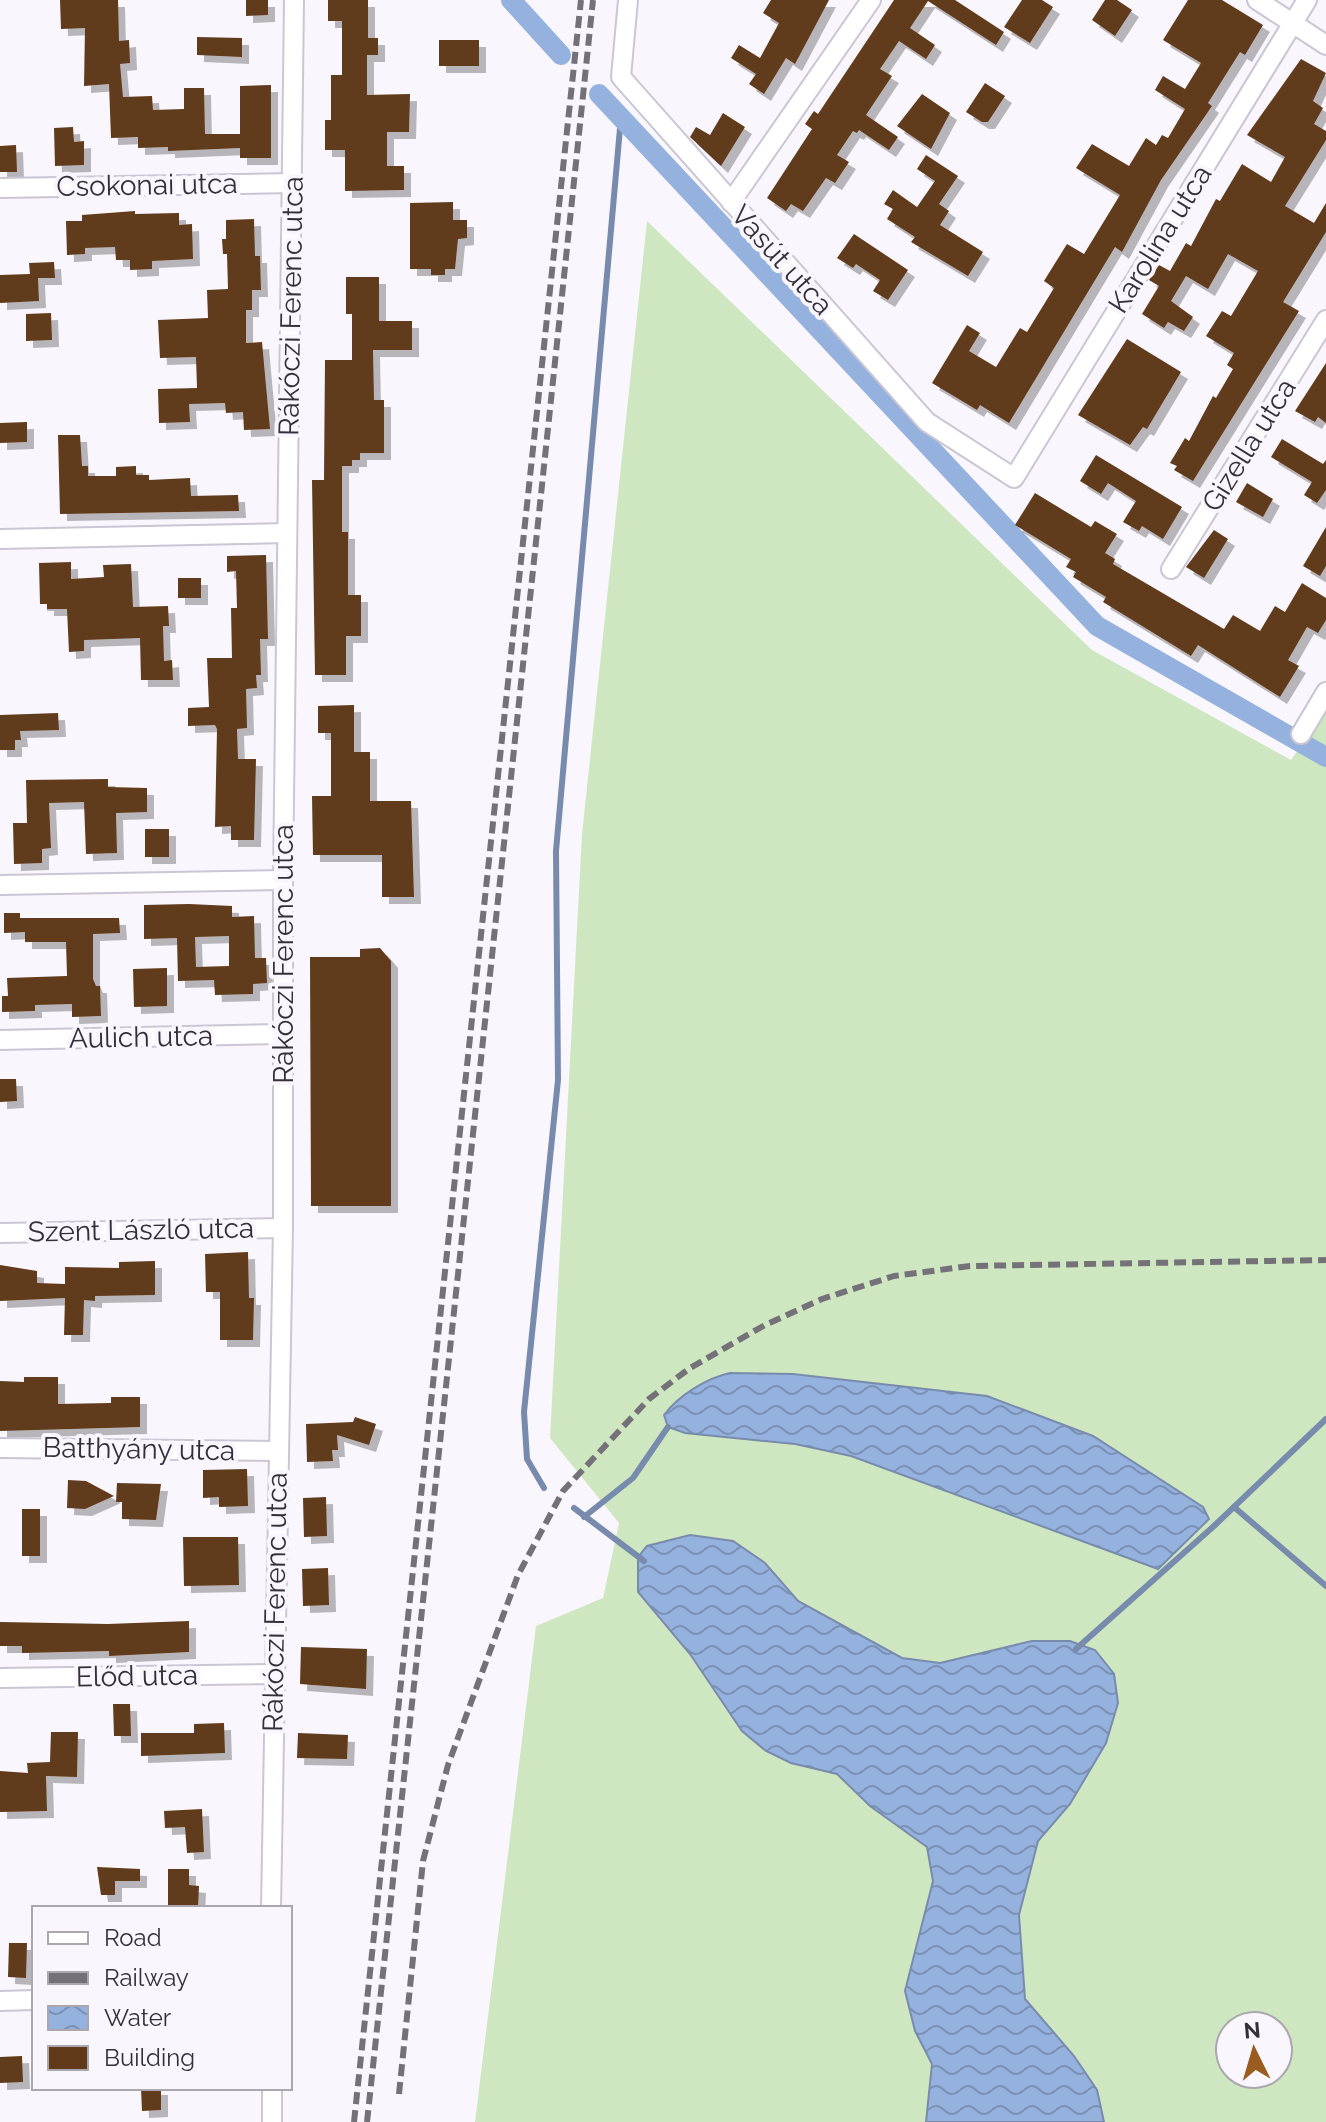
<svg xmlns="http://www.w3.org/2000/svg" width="1326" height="2122" viewBox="0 0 1326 2122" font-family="Raleway,sans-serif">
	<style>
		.grass { fill: #cfe7c1; fill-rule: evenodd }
		.water { fill: url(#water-waves); stroke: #788bac; stroke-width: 2 }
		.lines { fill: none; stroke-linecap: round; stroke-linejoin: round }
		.stream { stroke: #788bac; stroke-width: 6 }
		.canal { stroke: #95b2de; stroke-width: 20 }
		.building { fill: #613a1a; fill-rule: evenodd; filter: url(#shadow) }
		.street-casing { stroke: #cac6d4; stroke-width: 22 }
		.street { stroke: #fff; stroke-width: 18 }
		.rail { stroke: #747278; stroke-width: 6; stroke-dasharray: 12 6; stroke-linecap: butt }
		.labels { text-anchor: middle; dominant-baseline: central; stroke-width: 8; stroke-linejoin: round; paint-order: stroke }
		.street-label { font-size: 28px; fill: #333137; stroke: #f9f7fd }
	</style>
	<defs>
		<pattern id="water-waves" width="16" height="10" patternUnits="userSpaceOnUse" patternTransform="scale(2)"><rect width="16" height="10" fill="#95b2de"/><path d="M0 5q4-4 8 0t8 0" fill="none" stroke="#7a91b5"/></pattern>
		<filter id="shadow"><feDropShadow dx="7" dy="7" stdDeviation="0" flood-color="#0004"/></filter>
	</defs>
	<rect width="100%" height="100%" fill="#f9f7fd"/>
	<!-- grass -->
	<path class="grass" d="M647,221L1092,650L1291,760L1326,708V2122H475L536,1626L603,1598L619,1523L550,1438L582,834ZM1230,2026H1278V2074H1230Z"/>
	<!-- water -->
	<g class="water">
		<path d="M730,1373L793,1374L987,1396L1093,1436L1203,1507L1209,1519L1158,1569L851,1456L795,1444L685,1433L668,1427L664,1415C679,1395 707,1378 730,1373Z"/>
		<polygon points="690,1535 733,1541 765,1563 798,1601 902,1658 940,1663 1032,1641 1070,1641 1095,1650 1114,1674 1118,1703 1106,1743 1070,1804 1038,1841 1019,1915 1025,1999 1074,2056 1097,2090 1104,2122 926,2122 932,2064 915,2031 905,1991 933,1881 927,1847 870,1806 837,1774 791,1763 766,1751 742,1731 690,1654 638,1592 638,1557 647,1546"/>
	</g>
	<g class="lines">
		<!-- stream -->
		<g class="stream">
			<polyline points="544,1488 527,1459 524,1412 558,1080 556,851 621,117"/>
			<polyline points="1234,1507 1326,1586"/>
			<polyline points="574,1508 644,1561"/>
			<polyline points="584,1517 633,1478 668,1427"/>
			<polyline points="1076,1649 1214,1526 1326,1419"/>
		</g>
		<!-- canal -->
		<g class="canal">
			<polyline points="511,0 561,55"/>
			<polyline points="599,94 1097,626 1326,757"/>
		</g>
	</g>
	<!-- building -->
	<g class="building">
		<polygon points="60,0 118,0 119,41 129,40 130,63 120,64 123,97 152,96 153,110 184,109 184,88 204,88 205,134 240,134 240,86 271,85 271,158 240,158 240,148 168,151 168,147 138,148 138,137 111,138 109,84 84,86 85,28 61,29"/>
		<polygon points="246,0 268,0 268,15 246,16"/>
		<polygon points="328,0 368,0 368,38 378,38 378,55 367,55 367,95 410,94 409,132 387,132 387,166 404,166 404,190 345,191 345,150 325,150 325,120 331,120 331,75 342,75 342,21 328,21"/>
		<polygon points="771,0 829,0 795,64 786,58 764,94 749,84 756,74 731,58 739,45 760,58 779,23 763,13"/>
		<polygon points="894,0 955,0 1004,32 996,45 928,1 910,28 935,45 926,59 899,41 880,69 892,76 866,115 898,137 889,150 859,130 857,133 853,131 837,155 849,162 835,183 826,178 803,211 791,204 786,211 767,198 812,129 805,124 814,111 818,114"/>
		<polygon points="1022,0 1042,0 1053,7 1030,43 1004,27"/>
		<polygon points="1105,0 1117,0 1132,10 1115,36 1092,20"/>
		<polygon points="1188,0 1222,0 1263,25 1245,55 1240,52 1208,103 1212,106 1161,180 1122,252 1115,247 1009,423 980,405 977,410 932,383 967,325 980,333 969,351 996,367 1020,328 1027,332 1054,288 1044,281 1067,244 1084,254 1120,195 1076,168 1092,144 1129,166 1146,138 1156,145 1162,135 1168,138 1185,109 1155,90 1163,76 1185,89 1201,63 1163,40"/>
		<polygon points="197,37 242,38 242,57 197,55"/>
		<rect x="439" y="40" width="40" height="26"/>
		<polygon points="1301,59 1326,73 1313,101 1323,108 1314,124 1326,131 1326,140 1285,206 1314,223 1326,203 1326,232 1283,302 1299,311 1193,481 1174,470 1177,466 1170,463 1185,438 1189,441 1213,396 1216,398 1233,369 1227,365 1234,353 1206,336 1222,311 1231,316 1258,271 1228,254 1208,289 1186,276 1171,301 1193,317 1184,331 1168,322 1164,328 1142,314 1159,286 1149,280 1159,265 1170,271 1186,243 1191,246 1216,199 1220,201 1242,164 1271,182 1285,157 1247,135"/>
		<polygon points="985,83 1005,96 988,122 982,122 966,112"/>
		<polygon points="922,94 950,113 931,149 897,126"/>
		<polygon points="723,113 745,127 721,166 690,137 696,127 710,135"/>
		<polygon points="73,127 74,142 84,141 84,165 55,166 54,128"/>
		<polygon points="16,145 17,172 0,172 0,146"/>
		<polygon points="926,155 958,176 939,204 949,211 940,225 983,252 968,276 911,242 915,237 887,219 893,209 884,204 893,190 917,207 935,181 917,169"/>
		<polygon points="453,202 453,220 467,220 467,238 458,239 455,269 445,269 445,275 431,275 431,269 410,269 410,203"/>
		<polygon points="135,211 135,214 179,213 179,225 192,224 193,259 152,261 152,269 130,270 130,260 116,260 115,247 85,248 85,254 67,255 66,221 82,221 82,215"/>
		<polygon points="254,219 255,256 260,256 261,290 252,290 252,310 246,310 246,343 262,342 270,429 244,430 243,412 226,413 225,403 189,404 190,422 159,423 158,389 197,388 196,357 160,358 158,320 208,318 207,290 228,289 227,254 223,254 222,239 226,239 226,220"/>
		<polygon points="854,234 908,270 888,300 873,291 880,280 856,264 853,268 837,258"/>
		<polygon points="54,262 55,278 38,278 39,301 0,303 0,275 30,274 29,263"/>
		<polygon points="346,277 379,277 379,321 412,321 412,350 373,350 374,400 384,400 384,453 360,453 360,460 352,460 352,466 342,466 342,532 348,532 348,595 361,595 361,636 346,636 346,675 315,675 312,480 324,480 325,360 352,360 352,314 346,314"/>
		<polygon points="51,313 52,340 26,341 26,314"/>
		<polygon points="1127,339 1181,372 1147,429 1143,427 1130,445 1078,415"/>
		<polygon points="1326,363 1326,423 1318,417 1315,422 1295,411"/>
		<polygon points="27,422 27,442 0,443 0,423"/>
		<polygon points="58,435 80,435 82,466 88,466 88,476 116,476 116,467 136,466 136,475 149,475 149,480 190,478 191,496 238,495 239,511 60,514"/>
		<polygon points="1282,439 1323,464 1326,460 1326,490 1317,503 1304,495 1312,482 1271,457"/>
		<polygon points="1096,455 1182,507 1163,539 1142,526 1139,531 1123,522 1136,501 1108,483 1101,494 1080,481"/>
		<polygon points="1247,483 1273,499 1263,517 1236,502"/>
		<polygon points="1035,493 1091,527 1095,521 1117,534 1105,553 1115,559 1113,564 1224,629 1233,615 1260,631 1275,606 1285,612 1302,583 1326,598 1326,620 1318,633 1307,627 1288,660 1299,666 1280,697 1198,645 1191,656 1103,602 1106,597 1073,577 1076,572 1066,567 1071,559 1015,525"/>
		<polygon points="1326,527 1326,566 1320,576 1303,566"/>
		<polygon points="1214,530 1228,539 1204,578 1186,567"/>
		<polygon points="266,555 268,639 260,639 261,675 256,675 257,688 246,689 247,728 237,729 238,759 256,759 254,840 231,840 231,826 215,827 217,729 215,725 188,726 188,708 209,707 207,658 232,658 231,608 237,608 236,571 227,572 227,556"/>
		<polygon points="71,562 71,579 104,577 103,565 131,564 133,607 168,606 169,626 163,626 164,661 172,660 173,680 141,680 140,638 84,640 84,651 69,652 67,609 47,609 47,604 40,604 39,563"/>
		<rect x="178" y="578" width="23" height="20"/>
		<polygon points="354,705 354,752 370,752 370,801 411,801 414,897 382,897 382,855 313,855 312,796 331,796 331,733 318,733 318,706"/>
		<polygon points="58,713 59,730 20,731 21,740 15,740 15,750 0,750 0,715"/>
		<polygon points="108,779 108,787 147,788 147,812 116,813 117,853 86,854 84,802 49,803 51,848 42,849 42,863 14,864 13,823 27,823 26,780"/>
		<rect x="145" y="829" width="24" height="28"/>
		<path d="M189,904L232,906V917L254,916L255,958H266L267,983L253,984V994L215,995L214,980L178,981L177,938L144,939V905ZM229,936V966L196,967L195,937Z"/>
		<polygon points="4,913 20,913 20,918 119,918 120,933 93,934 93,979 96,986 100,986 101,1016 72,1017 72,1004 35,1005 35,1011 2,1012 2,996 8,996 7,978 67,976 66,942 25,942 25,932 4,933"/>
		<polygon points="380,948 391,961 391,1206 311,1206 310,957 360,957 360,949"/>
		<polygon points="167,968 167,1006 134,1007 133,969"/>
		<polygon points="0,1079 16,1079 17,1101 0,1102"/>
		<polygon points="248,1252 249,1298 254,1298 253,1340 220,1340 220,1292 206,1292 205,1254"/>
		<polygon points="155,1261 155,1295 95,1296 95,1301 84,1300 83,1335 64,1335 65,1298 0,1301 0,1265 37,1271 37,1283 65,1284 65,1267 119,1268 119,1262"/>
		<polygon points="24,1377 58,1377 58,1404 111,1403 111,1397 140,1397 140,1427 0,1431 0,1381 24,1382"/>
		<polygon points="355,1417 376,1424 369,1445 337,1435 338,1450 332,1450 333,1461 307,1462 306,1424 353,1422"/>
		<polygon points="247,1469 248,1506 219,1507 219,1497 203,1498 203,1470"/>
		<polygon points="68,1480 86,1481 114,1496 85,1509 67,1508"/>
		<polygon points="117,1483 161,1484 156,1520 122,1519 122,1502 116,1502"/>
		<polygon points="326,1497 327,1536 304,1537 303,1498"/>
		<rect x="22" y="1509" width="18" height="47"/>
		<polygon points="183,1537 238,1537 239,1585 184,1586"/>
		<polygon points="328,1568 329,1605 303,1606 302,1569"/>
		<polygon points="189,1621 189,1652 109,1656 109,1651 22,1653 22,1646 0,1646 0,1622 108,1624"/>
		<polygon points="301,1647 367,1649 366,1689 300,1684"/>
		<polygon points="113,1704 130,1704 131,1736 114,1736"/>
		<polygon points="224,1723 225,1753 141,1756 141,1733 194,1733 194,1724"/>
		<polygon points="51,1732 78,1732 77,1777 46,1776 47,1811 0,1812 0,1771 28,1773 27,1763 50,1762"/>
		<polygon points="298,1733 348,1735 347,1759 297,1758"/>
		<polygon points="202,1809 204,1852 187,1853 185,1827 165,1828 164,1811"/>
		<polygon points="97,1867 140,1869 140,1881 115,1881 115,1895 101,1895"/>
		<polygon points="168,1869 189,1869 189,1885 199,1886 198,1908 168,1908"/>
		<polygon points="9,1943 27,1943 26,1978 8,1977"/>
		<polygon points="22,2056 23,2082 0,2083 0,2057"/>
		<polygon points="141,2088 161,2088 161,2110 142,2111"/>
	</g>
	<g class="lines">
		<!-- street casing -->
		<g class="street-casing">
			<g id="street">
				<polyline points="628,0 621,77 927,422 1014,478 1307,0"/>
				<polyline points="1257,0 1326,45"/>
				<polyline points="0,188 294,183"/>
				<polyline points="731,202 871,0"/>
				<polyline points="0,539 287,533"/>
				<polyline points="1171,569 1326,320"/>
				<polyline points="1301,734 1326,692"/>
				<polyline points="0,885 283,880"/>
				<polyline points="0,1040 282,1034"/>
				<polyline points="0,1233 283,1228"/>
				<polyline points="0,1448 277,1451"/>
				<polyline points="0,1678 274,1674"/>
				<polyline points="271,1908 283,1228 283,880 294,0"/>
				<polyline points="0,2001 34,2000"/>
				<polyline points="272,2088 272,2122"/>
			</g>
		</g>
		<!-- street -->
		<use href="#street" class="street"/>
		<!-- rail -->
		<g class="rail">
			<polyline points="399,2094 423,1861 448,1765 518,1575 563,1491 649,1399 690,1368 765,1325 822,1299 894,1276 970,1266 1326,1260"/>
			<polyline points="354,2122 581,0"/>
			<path d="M367,2122C443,1415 519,708 593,0"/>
		</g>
	</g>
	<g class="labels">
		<!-- street labels -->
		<g class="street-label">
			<text transform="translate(147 185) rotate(-1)">Csokonai utca</text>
			<text transform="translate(1160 239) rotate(-58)">Karolina utca</text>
			<text transform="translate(782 260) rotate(48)">Vasút utca</text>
			<text transform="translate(291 306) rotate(-89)">Rákóczi Ferenc utca</text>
			<text transform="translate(1249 445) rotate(-58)">Gizella utca</text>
			<text transform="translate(283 954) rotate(-90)">Rákóczi Ferenc utca</text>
			<text transform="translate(141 1037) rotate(-1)">Aulich utca</text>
			<text transform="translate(141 1230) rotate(-1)">Szent László utca</text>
			<text transform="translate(139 1449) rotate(1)">Batthyány utca</text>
			<text transform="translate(275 1602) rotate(-89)">Rákóczi Ferenc utca</text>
			<text transform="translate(137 1676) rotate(-1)">Előd utca</text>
		</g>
	</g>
	<!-- legend -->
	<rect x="32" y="1906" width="260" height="184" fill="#f9f7fd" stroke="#aaa8ae" stroke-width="2"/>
	<rect x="48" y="1932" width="40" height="12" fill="#ffffff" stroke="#aaa8ae" stroke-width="2"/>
	<text x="104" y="1946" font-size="24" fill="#333137">Road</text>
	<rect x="48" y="1972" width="40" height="12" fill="#747278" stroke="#aaa8ae" stroke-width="2"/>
	<text x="104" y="1986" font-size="24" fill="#333137">Railway</text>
	<rect x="48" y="2006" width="40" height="24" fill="url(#water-waves)" stroke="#aaa8ae" stroke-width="2"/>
	<text x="104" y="2026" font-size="24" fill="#333137">Water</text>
	<rect x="48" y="2046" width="40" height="24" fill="#613a1a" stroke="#aaa8ae" stroke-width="2"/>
	<text x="104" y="2066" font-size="24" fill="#333137">Building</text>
	<!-- north arrow -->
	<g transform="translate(1254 2050) rotate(355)"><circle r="38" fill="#f9f7fd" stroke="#aaa8ae" stroke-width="2"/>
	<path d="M0-6L14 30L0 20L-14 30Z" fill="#995d1f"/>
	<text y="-12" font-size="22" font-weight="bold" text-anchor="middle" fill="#333137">N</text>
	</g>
</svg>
